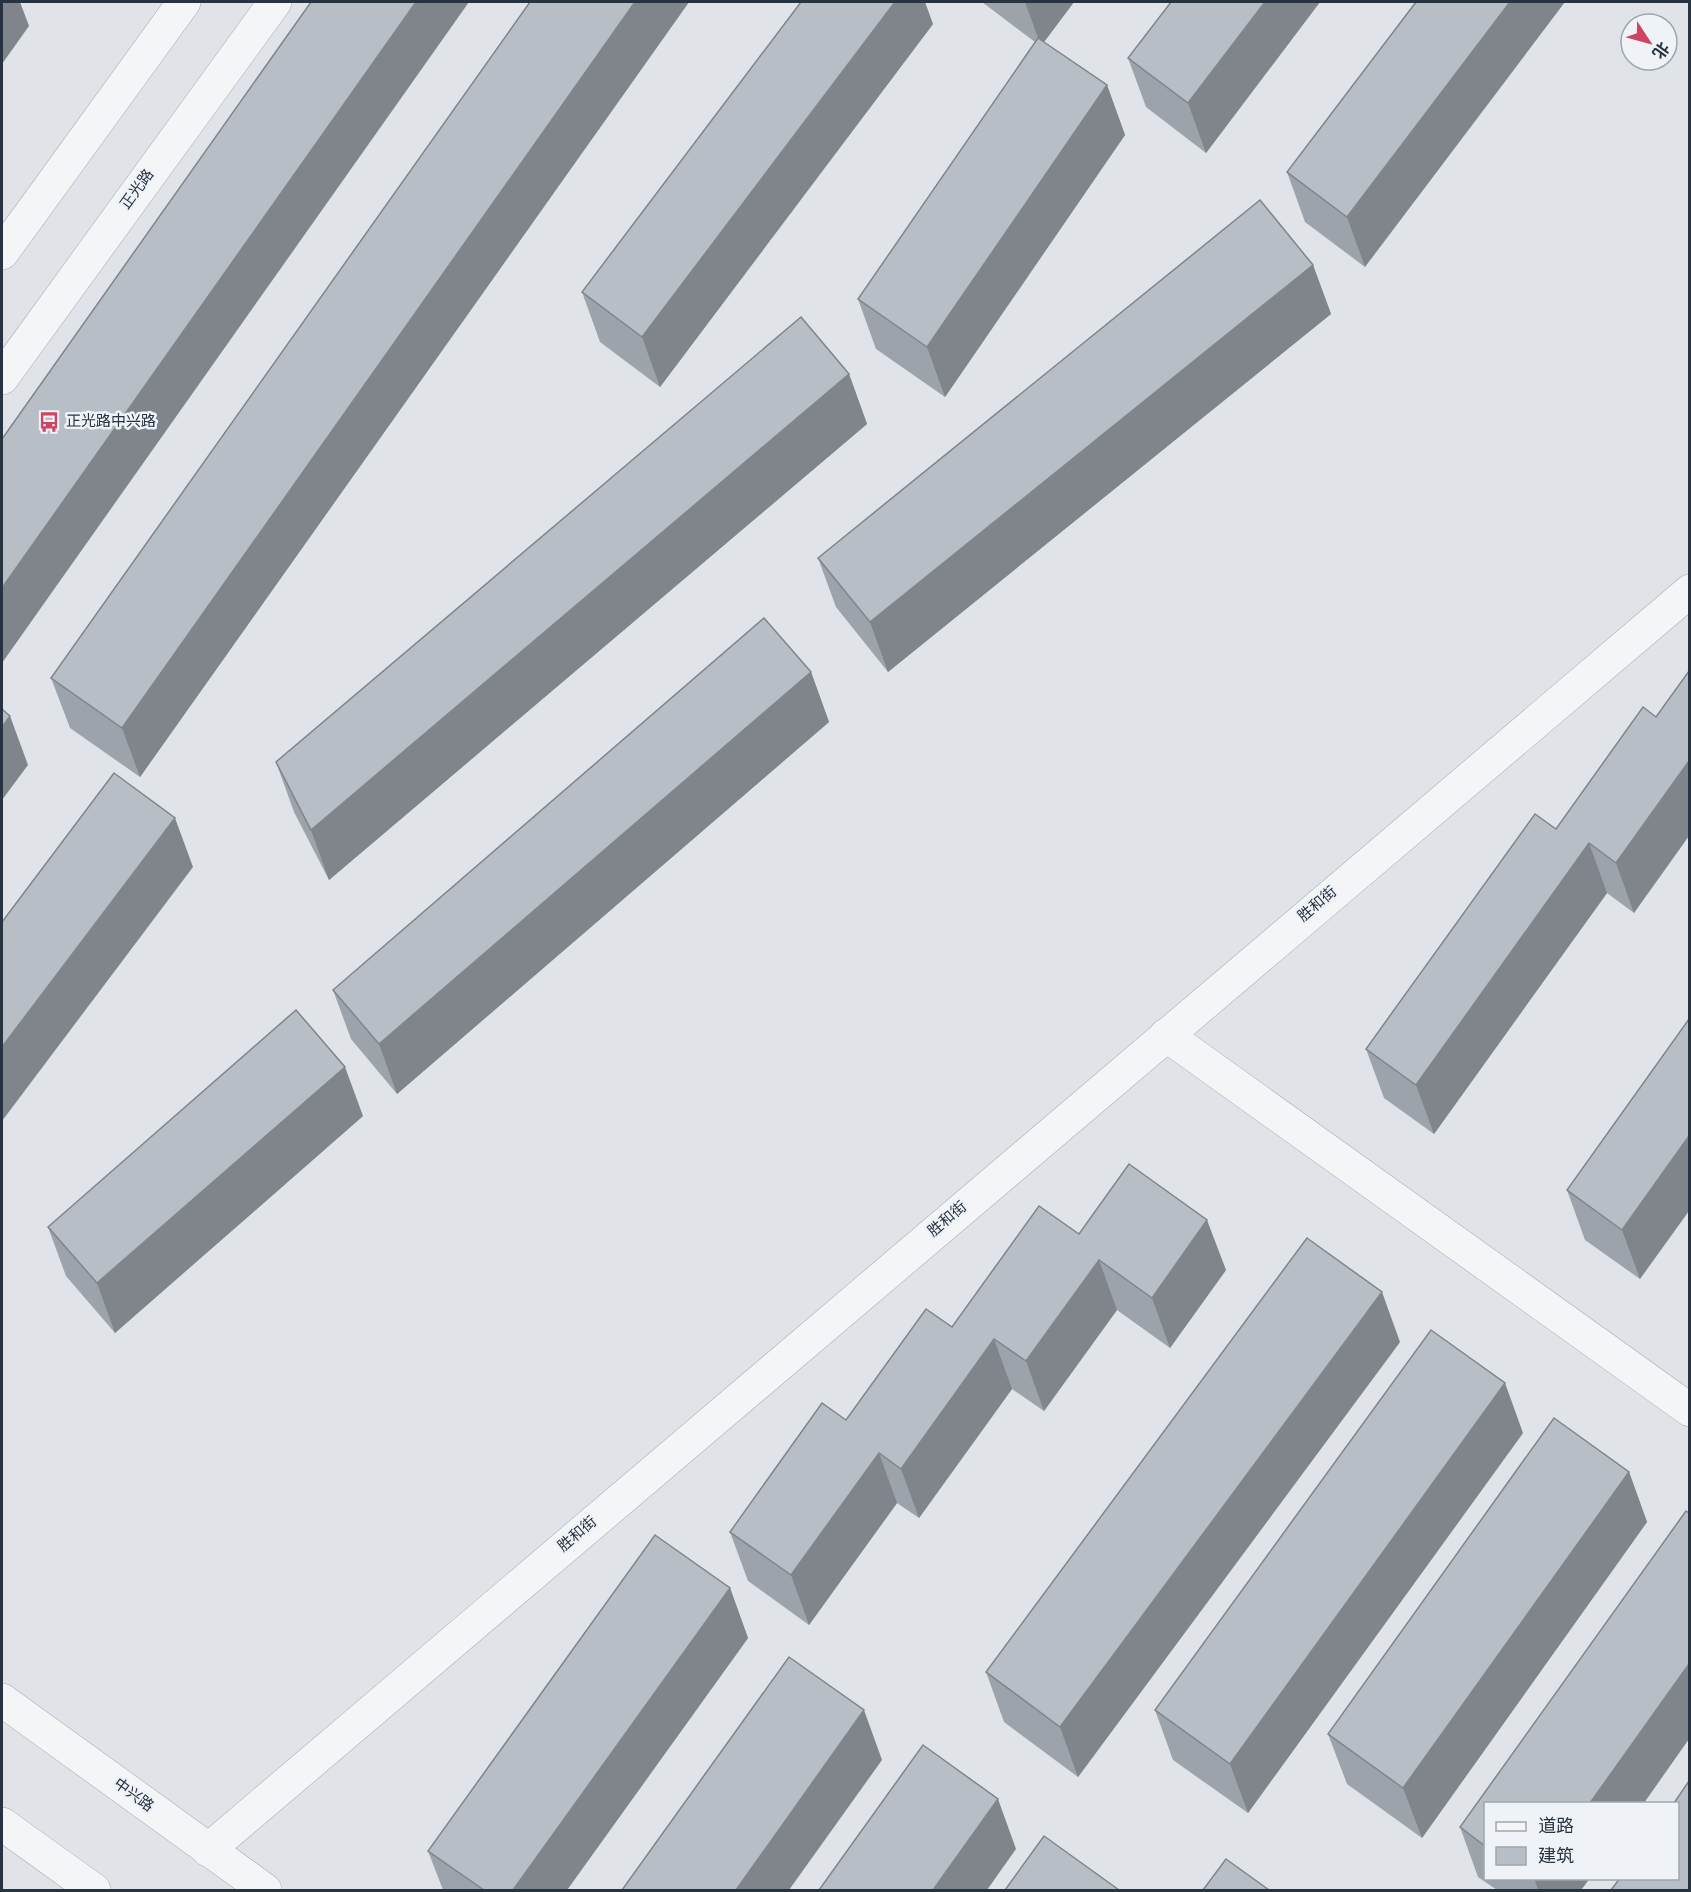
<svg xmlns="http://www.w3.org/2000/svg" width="1691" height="1892" viewBox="0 0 1691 1892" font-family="Overpass,'Noto Sans SC',sans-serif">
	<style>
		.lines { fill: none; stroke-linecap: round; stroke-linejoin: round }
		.minor-casing { stroke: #a5abb3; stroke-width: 34 }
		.tertiary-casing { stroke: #a5abb3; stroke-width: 34 }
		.minor { stroke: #f3f5f7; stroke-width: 33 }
		.tertiary { stroke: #f3f5f7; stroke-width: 33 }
		.wall { fill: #9da3aa }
		.shaded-wall { fill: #80858b }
		.building { fill: #b7bec6; stroke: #80858b; stroke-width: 1.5 }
		.labels { text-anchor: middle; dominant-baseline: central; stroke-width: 5; stroke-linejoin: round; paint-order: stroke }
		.street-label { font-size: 15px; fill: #283341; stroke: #eff3f7 }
		.poi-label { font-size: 15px; fill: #283341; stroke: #eff3f7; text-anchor: start }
	</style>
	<rect width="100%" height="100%" fill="#e0e4e9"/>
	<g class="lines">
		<!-- minor casing -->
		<g class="minor-casing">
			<g id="minor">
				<polyline points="1166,1035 1690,1410"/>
				<polyline points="208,1850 1690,591"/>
			</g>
		</g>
		<!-- tertiary casing -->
		<g class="tertiary-casing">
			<g id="tertiary">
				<polyline points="2,253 184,2"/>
				<polyline points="2,378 275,2"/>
				<polyline points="2,1700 265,1890"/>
				<polyline points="2,1824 94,1890"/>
			</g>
		</g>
		<!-- minor -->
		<use href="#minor" class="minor"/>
		<!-- tertiary -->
		<use href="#tertiary" class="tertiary"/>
	</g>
	<!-- wall -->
	<g class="wall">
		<polygon points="530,2 689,2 140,777 70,728 51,678"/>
		<polygon points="982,2 1074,2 1044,42 1107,85 1125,135 945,397 876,349 858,299 1035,42"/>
		<polygon points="1171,2 1320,2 1206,153 1146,107 1128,58"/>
		<polygon points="1416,2 1365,267 1305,222 1287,172"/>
		<polygon points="933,24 660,387 600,342 582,292"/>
		<polygon points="1313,265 1331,314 888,672 836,607 818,558"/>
		<polygon points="849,374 867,424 329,880 294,812 276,762"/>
		<polygon points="811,672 829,722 397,1094 351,1039 333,990"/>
		<polygon points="1643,707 1634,913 1607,893 1434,1134 1384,1098 1366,1049 1556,829"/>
		<polygon points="1689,1019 1640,1279 1585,1240 1567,1190"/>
		<polygon points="363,1116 115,1333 66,1276 48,1227"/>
		<polygon points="1079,1234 1226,1270 1170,1348 1117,1310 1044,1411 1012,1389 919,1518 897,1503 809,1625 748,1581 730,1532 846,1420 952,1327"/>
		<polygon points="1400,1342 1078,1777 1004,1722 986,1672"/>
		<polygon points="1523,1433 1248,1813 1173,1760 1155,1710"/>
		<polygon points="1629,1472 1647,1522 1422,1838 1347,1784 1328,1734"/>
		<polygon points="730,1588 748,1638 567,1890 443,1890 428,1851"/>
		<polygon points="1485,1803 1485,1878 1590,1878 1581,1890 1497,1890 1478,1877 1460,1827"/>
	</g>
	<!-- shaded-wall -->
	<g class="shaded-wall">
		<polygon points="2,2 20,2 29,26 2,64"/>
		<polygon points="416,2 469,2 2,663 2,588"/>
		<polygon points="635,2 689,2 140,777 122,728"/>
		<polygon points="895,2 925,2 933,24 660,387 642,337"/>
		<polygon points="1025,2 1074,2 1041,46"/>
		<polygon points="1265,2 1320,2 1206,153 1188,103"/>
		<polygon points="1510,2 1565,2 1365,267 1347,217"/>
		<polygon points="1107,85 1125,135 945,397 927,347"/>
		<polygon points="1313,265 1331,314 888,672 870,622"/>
		<polygon points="849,374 867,424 329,880 311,830"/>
		<polygon points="811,672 829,722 397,1094 379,1044"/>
		<polygon points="10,716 28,765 2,800 2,727"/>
		<polygon points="1689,761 1689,836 1634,913 1616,863"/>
		<polygon points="175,818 193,867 2,1121 2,1047"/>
		<polygon points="1589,843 1607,893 1434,1134 1416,1085"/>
		<polygon points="345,1067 363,1116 115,1333 97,1283"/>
		<polygon points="1689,1136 1689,1211 1640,1279 1622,1230"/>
		<polygon points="1207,1220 1226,1270 1170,1348 1152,1298"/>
		<polygon points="1099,1260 1117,1310 1044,1411 1026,1361"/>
		<polygon points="1382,1292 1400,1342 1078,1777 1060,1727"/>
		<polygon points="994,1339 1012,1389 919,1518 901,1469"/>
		<polygon points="1505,1383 1523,1433 1248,1813 1230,1764"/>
		<polygon points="879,1453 897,1503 809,1625 791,1575"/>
		<polygon points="1629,1472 1647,1522 1422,1838 1403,1788"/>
		<polygon points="730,1588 748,1638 567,1890 513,1890"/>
		<polygon points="1689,1664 1689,1739 1644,1803 1590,1803"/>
		<polygon points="864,1710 882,1760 789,1890 736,1890"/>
		<polygon points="998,1799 1016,1849 987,1890 933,1890"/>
		<polygon points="1537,1878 1590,1878 1581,1890 1538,1890 1535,1881"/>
	</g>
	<!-- building -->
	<g class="building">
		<polygon points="311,2 416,2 2,588 2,439"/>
		<polygon points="530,2 635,2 122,728 51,678"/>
		<polygon points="801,2 895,2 642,337 582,292"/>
		<polygon points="1171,2 1265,2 1188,103 1128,58"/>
		<polygon points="1416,2 1510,2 1347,217 1287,172"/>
		<polygon points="1038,38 1107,85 927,347 858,299"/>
		<polygon points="1260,200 1313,265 870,622 818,558"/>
		<polygon points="801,317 849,374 311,830 276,762"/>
		<polygon points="764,618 811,672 379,1044 333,990"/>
		<polygon points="1689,671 1689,761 1616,863 1589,843 1416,1085 1366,1049 1535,814 1556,829 1643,707 1656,717"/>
		<polygon points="2,709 10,716 2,727"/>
		<polygon points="114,773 175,818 2,1047 2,922"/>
		<polygon points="296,1010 345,1067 97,1283 48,1227"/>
		<polygon points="1689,1019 1689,1136 1622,1230 1567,1190"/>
		<polygon points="1129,1164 1207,1220 1152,1298 1099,1260 1026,1361 994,1339 901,1469 879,1453 791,1575 730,1532 822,1403 846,1420 926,1309 952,1327 1039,1206 1079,1234"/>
		<polygon points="1307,1238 1382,1292 1060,1727 986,1672"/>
		<polygon points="1431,1330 1505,1383 1230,1764 1155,1710"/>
		<polygon points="1554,1418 1629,1472 1403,1788 1328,1734"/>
		<polygon points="1686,1511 1689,1513 1689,1664 1590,1803 1485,1803 1485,1846 1460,1827"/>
		<polygon points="655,1535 730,1588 513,1890 484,1890 428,1851"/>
		<polygon points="789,1657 864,1710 736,1890 622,1890"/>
		<polygon points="923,1745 998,1799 933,1890 819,1890"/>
		<polygon points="1689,1781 1689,1890 1611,1890 1620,1878 1677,1878 1677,1803 1674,1803"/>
		<polygon points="1044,1836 1119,1890 1005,1890"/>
		<polygon points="1226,1859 1269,1890 1203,1890"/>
	</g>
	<!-- icons -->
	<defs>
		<g id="bus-bare" transform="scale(1.62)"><path d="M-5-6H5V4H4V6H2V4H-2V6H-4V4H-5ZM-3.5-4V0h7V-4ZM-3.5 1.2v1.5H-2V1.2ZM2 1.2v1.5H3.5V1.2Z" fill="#d04363" stroke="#eff3f7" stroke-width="2.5" paint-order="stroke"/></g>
	</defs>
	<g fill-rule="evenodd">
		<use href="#bus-bare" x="49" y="422"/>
	</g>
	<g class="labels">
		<!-- street labels -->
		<g class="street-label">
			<text transform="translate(138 190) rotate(-54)">正光路</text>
			<text transform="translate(1318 905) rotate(-40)">胜和街</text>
			<text transform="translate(948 1220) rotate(-40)">胜和街</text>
			<text transform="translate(578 1535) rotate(-40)">胜和街</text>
			<text transform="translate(133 1796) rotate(36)">中兴路</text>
		</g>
		<!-- poi labels -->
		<g class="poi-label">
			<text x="66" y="422">正光路中兴路</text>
		</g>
	</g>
	<!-- border -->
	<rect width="1691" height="1892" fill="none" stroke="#283341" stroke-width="6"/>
	<!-- legend -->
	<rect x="1484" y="1802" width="195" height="78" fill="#eff3f7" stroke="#9fa6ae" stroke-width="1.5"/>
	<rect x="1496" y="1822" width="30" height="9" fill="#f3f5f7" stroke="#9fa6ae" stroke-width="1.5"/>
	<text x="1538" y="1832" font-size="18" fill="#283341">道路</text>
	<rect x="1496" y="1847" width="30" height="18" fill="#b7bec6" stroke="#9fa6ae" stroke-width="1.5"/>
	<text x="1538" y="1862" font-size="18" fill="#283341">建筑</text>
	<!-- north arrow -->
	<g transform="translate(1649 42) rotate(126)"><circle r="28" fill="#eff3f7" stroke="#9fa6ae" stroke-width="1.5"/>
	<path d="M0-4.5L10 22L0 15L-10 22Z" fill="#d04363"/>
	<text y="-9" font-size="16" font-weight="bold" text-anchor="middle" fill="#283341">北</text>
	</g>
</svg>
